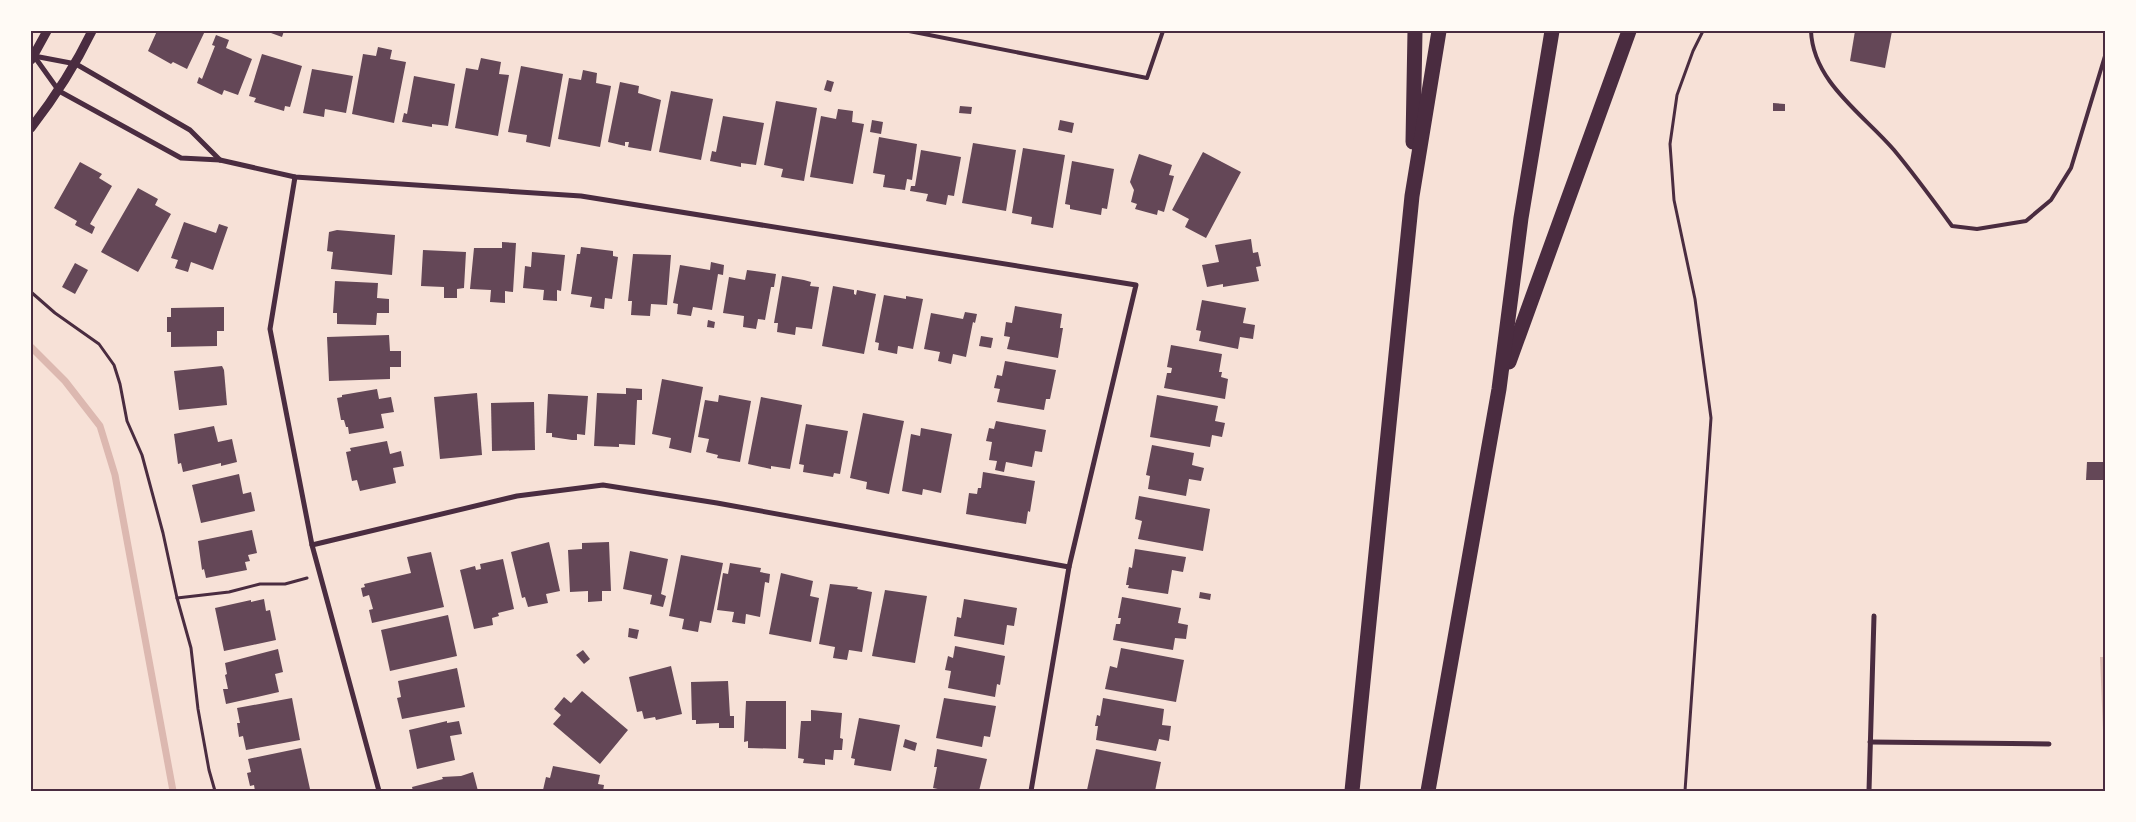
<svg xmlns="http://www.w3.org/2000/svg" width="2136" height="822" viewBox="0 0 2136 822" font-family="'Fira Sans',sans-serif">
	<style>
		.water { fill: #dcb8b0 }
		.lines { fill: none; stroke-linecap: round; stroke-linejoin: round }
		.stream { stroke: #dcb8b0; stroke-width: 7 }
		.building { fill: #644757 }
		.path { stroke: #4a2c40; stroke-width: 3 }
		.service { stroke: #4a2c40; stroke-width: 4 }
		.minor { stroke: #4a2c40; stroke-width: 5 }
		.tertiary { stroke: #4a2c40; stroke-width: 9 }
		.motorway { stroke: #4a2c40; stroke-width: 15 }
		.neatline { fill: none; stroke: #4a2c40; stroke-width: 2 }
	</style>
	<rect width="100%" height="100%" fill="#f7e1d7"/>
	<!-- water -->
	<polygon class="water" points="2100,657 2105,657 2105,779"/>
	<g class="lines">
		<!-- stream -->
		<polyline class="stream" points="31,347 65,381 100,426 115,475 173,791"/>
	</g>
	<!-- building -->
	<g class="building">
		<polygon points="157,31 205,31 187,69 173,62 171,64 148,51"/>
		<polygon points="272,31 284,31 282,37 271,33"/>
		<polygon points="1855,31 1892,31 1885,68 1850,61"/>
		<polygon points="216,35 229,40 226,48 252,59 238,95 224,90 222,95 197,83 199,77 202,79 215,46 212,45"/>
		<polygon points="378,47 392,50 390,59 406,62 394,123 352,114 363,54 376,56"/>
		<polygon points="262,54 302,66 290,107 285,106 284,111 254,102 256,98 249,96"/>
		<polygon points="481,58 501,62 499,74 509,75 498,136 455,128 466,68 478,70"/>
		<polygon points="521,66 563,74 550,147 526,142 527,135 508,132"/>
		<polygon points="312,69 353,76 346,113 325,109 324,117 303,113"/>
		<polygon points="583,70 597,73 596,83 611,86 600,147 558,139 569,78 581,80"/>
		<polygon points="414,76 455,84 448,126 432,124 432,127 402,122 404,113 407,114"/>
		<polygon points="827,80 834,82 831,92 824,90"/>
		<polygon points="620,82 639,86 638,93 661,100 651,151 628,147 629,142 625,142 625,146 608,142"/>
		<polygon points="671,91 713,99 701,160 659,152"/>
		<polygon points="776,101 817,108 804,181 781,177 783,169 764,165"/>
		<polygon points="1773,103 1785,104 1785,111 1773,111"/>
		<polygon points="960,106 972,107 971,114 959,113"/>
		<polygon points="838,109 853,111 852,122 864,124 853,184 810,177 821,116 836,119"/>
		<polygon points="723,116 764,123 756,165 741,163 741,167 710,161 712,151 716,152"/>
		<polygon points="872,120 883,122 881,134 870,132"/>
		<polygon points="1060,120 1074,123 1072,133 1058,130"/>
		<polygon points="879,137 917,144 912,180 907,179 905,190 883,187 885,175 873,173"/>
		<polygon points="973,143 1016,150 1006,211 962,203"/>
		<polygon points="1023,148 1065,155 1053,228 1031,224 1032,217 1012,213"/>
		<polygon points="921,150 961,157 954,196 948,195 946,205 926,201 928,194 910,191 911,186 915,186"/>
		<polygon points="1203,152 1241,172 1206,238 1185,227 1189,219 1172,210"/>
		<polygon points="1139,154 1172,165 1169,175 1174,176 1164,212 1158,210 1157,215 1135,209 1137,204 1131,202 1134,190 1130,182"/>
		<polygon points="1072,161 1114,169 1107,209 1102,208 1101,215 1070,209 1070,205 1065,204"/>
		<polygon points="80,162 102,174 99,178 112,186 90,224 95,227 92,234 75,225 77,221 54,208"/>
		<polygon points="138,188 158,199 155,205 171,214 138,272 101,252"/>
		<polygon points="184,222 216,233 219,224 228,227 213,270 191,262 188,272 175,268 178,260 171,258"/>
		<polygon points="337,230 395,235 392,275 331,269 333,252 327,251 329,232"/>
		<polygon points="1251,239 1253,253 1258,252 1261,266 1256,267 1259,281 1223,287 1223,284 1207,287 1202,265 1219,262 1215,245"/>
		<polygon points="502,242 516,243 513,292 505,291 505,303 490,302 491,290 470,289 474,248 502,248"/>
		<polygon points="581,247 613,251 613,256 618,257 612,299 605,298 604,309 590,307 592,297 571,294 577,254 580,254"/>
		<polygon points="423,250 466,252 464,288 457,289 457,298 444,298 444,287 421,286"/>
		<polygon points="532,252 565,255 561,291 557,290 557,301 543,300 544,290 523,288 525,266 531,267"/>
		<polygon points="633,254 671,255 667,305 651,304 650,316 631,315 632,301 628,301"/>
		<polygon points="711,262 724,265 723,275 718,274 712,310 693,307 691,316 677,314 678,304 673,303 680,265 710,270"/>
		<polygon points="75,263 88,270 75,294 62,287"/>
		<polygon points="747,270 776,274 774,287 771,287 765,320 758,319 756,329 743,327 744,316 723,313 729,277 745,280"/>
		<polygon points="782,276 804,280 811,282 810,286 819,287 812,329 796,327 795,335 777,332 778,323 774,323"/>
		<polygon points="335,281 378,283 377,298 389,299 389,313 377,313 376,325 337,324 337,313 333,313"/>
		<polygon points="833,286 854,290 854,294 856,295 857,290 876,294 864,354 822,346"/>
		<polygon points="884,295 906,299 906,296 923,299 913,349 898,346 897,354 878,350 879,343 875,342"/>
		<polygon points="1202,300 1246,308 1243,323 1255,325 1253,339 1240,337 1238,349 1199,341 1201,331 1196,330"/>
		<polygon points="1015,306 1062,314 1060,328 1063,328 1058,358 1007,349 1010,337 1004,336 1006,322 1012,323"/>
		<polygon points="224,307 224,331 217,331 217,346 171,347 171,332 167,332 167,317 171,317 171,308"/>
		<polygon points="965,312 977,314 975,323 973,322 966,357 953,354 951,364 938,361 940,352 924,349 931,313 963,319"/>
		<polygon points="708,320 715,322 714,328 707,327"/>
		<polygon points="389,335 390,351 401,351 401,367 390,367 390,379 329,381 327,337"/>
		<polygon points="981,336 993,338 991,348 979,346"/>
		<polygon points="1171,345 1222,354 1219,372 1222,372 1221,377 1228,379 1225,399 1164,388 1167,373 1171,373 1172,368 1167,367"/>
		<polygon points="1005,361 1056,370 1050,399 1046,399 1044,410 997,402 1000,389 994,388 997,375 1002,376"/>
		<polygon points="222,366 224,370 227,405 179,410 174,371"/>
		<polygon points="662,379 703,387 691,453 669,448 671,438 652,434"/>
		<polygon points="626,388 642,389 642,400 637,400 635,445 619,444 619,447 594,446 597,393 626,394"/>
		<polygon points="377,389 379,399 391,397 394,412 381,414 384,428 349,434 348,427 346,427 344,420 341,420 337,398 342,397 342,395"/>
		<polygon points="477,393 482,455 440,459 434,397"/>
		<polygon points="548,394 588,396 585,435 577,434 577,440 572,440 552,437 552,433 546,433"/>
		<polygon points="719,395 751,401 740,462 717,458 718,455 706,452 709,439 698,437 705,400 718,402"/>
		<polygon points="1157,395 1218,406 1215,421 1225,423 1222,437 1212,435 1210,447 1150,437"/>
		<polygon points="761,397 802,405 790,469 771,466 771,469 748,464"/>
		<polygon points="534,402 535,450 492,451 491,403"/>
		<polygon points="863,413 904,421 889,494 866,489 867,482 850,478"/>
		<polygon points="996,421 1046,430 1042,452 1035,451 1032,467 1006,462 1004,472 995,470 997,461 989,460 992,442 986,441 989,428 994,429"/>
		<polygon points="806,424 848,431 840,474 834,473 833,477 803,472 804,465 799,464"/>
		<polygon points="214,426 218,442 232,439 237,462 221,466 221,463 183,472 181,463 178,464 174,434"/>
		<polygon points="921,428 952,434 941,493 923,489 922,495 902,491 911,434 920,436"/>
		<polygon points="387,441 390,454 401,451 404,466 393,468 396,483 360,491 357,480 352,481 346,452 351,451 350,448"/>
		<polygon points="1152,445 1194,453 1192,465 1204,468 1201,481 1189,479 1186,496 1148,489 1150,476 1146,475"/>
		<polygon points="2087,462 2105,462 2105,480 2086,480"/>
		<polygon points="983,472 1035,481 1030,512 1028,511 1026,524 966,514 969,493 977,494 978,488 981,488"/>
		<polygon points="239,474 243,494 251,492 255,511 201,523 192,485"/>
		<polygon points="1139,496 1210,509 1203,551 1138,539 1142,521 1135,519"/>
		<polygon points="252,530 257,553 248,555 250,561 245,562 247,570 206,578 204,569 202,570 198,541"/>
		<polygon points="549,542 560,591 546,594 548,603 528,607 525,597 522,598 511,552"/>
		<polygon points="609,542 611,591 602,591 602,601 588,602 588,591 570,592 568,550 582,549 582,543"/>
		<polygon points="1135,549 1186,557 1183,572 1172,570 1168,594 1128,588 1129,585 1126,585 1129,567 1132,568"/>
		<polygon points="630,551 668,559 661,594 666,596 663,607 650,604 652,595 623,589"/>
		<polygon points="431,552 444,607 372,623 369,610 373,609 369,595 363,597 361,588 365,587 364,584 411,573 407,557"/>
		<polygon points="681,555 723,563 711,623 700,621 698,632 682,629 684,619 669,616"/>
		<polygon points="503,559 514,609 498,613 499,616 492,618 493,625 474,629 460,570 475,566 476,570 481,569 480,564"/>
		<polygon points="730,563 761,568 760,572 770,574 769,583 765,582 760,617 746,614 745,624 732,622 734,612 717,610 723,573 728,574"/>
		<polygon points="781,573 813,581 810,596 819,598 811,642 769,634"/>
		<polygon points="830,584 858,587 857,589 872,592 862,652 849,650 847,660 833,658 835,647 819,644"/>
		<polygon points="885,590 927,596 915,663 872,656"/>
		<polygon points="1200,592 1211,594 1210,600 1199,598"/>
		<polygon points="1122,597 1181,608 1178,623 1188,625 1186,639 1175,638 1173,650 1113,640 1116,624 1120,624 1121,618 1118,618"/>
		<polygon points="264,599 266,611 270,610 276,640 224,651 215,608 251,600 251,602"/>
		<polygon points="964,599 1017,608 1014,626 1007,625 1004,645 954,636 957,617 961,618"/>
		<polygon points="448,615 457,656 390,671 381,630"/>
		<polygon points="629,628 639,630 637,639 628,637"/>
		<polygon points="955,646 1005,656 1000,685 997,684 995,697 948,688 951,671 945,670 948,656 953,658"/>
		<polygon points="1121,648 1184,660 1176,702 1105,689 1110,666 1117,668"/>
		<polygon points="278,649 283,672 275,674 279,692 226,704 223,689 228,689 225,675 227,674 225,663"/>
		<polygon points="583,650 590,659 584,664 576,655"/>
		<polygon points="671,666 682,714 656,720 655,717 644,719 642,711 637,712 629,677"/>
		<polygon points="457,668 465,707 402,719 397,698 401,697 398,681"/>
		<polygon points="728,681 730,716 734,716 734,728 719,728 719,723 696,724 696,720 692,720 691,682"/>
		<polygon points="582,691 628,730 600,764 553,724 561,715 554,709 564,697 571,703"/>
		<polygon points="292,698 300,740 246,750 243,736 239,737 237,723 240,723 237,708"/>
		<polygon points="944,698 996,706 990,737 984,736 982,747 936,738"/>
		<polygon points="1103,698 1164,709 1162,725 1171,726 1169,741 1159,739 1156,751 1096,740 1098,726 1095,726 1097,715 1100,716"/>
		<polygon points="746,701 786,701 786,749 748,748 748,741 744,742"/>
		<polygon points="811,710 842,713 840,738 843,739 842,750 834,750 833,760 825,759 825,765 803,763 804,759 798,758 801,721 811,721"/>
		<polygon points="859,718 900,725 891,771 854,765 855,759 851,758"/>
		<polygon points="447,721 447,723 459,721 462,734 450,736 455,760 417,769 409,730"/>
		<polygon points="905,739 917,743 915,751 903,747"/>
		<polygon points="301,748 310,789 255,791 254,785 250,786 247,773 251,772 248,759"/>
		<polygon points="937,749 987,759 979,791 947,791 933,788 937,767 934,767"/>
		<polygon points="1096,749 1161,762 1155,791 1087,790"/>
		<polygon points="553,766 600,775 598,784 604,785 603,791 543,790 546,777 550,778"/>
		<polygon points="473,772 478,791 413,791 412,787 443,779 442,777 461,776"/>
	</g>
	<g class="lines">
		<!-- path -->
		<g class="path">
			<polyline points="31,292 55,313 99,344 114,365 120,384 127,421 142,455 163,533 177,598 191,648 198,709 209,770 215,791"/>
			<polyline points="177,598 229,592 260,584 285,584 307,578"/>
			<polyline points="1685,791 1711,418 1695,299 1674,200 1670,144 1677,95 1693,51 1703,31"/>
		</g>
		<!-- service -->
		<g class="service">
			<polyline points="909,31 1147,78 1163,31"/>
			<path d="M1811,31C1813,82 1863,114 1894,150C1914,174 1933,200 1952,226L1977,229L2026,221L2051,200L2071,168L2105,56"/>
		</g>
		<!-- minor -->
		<g class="minor">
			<polyline points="34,56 59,91 181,158 220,160 295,177 581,196 1136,285 1069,567 1031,791"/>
			<polyline points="34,56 76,64 190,130 220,160"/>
			<polyline points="295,177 270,329 312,545 379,791"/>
			<polyline points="312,545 517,496 603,485 717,503 1069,567"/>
			<polyline points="1870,742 2049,744"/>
			<polyline points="1869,791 1874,616"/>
		</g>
		<!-- tertiary -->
		<g class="tertiary">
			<polyline points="31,60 47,31"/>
			<path d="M31,128C55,97 75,66 92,31"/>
		</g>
		<!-- motorway -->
		<g class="motorway">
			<polyline points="1413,142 1415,31"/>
			<polyline points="1509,362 1629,31"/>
			<polyline points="1352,791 1412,196 1439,31"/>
			<polyline points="1428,791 1499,389 1521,218 1552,31"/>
		</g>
	</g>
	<!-- border -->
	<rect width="2136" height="822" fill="none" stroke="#fffaf5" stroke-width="65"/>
	<rect x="32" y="32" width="2072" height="758" class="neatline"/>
</svg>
